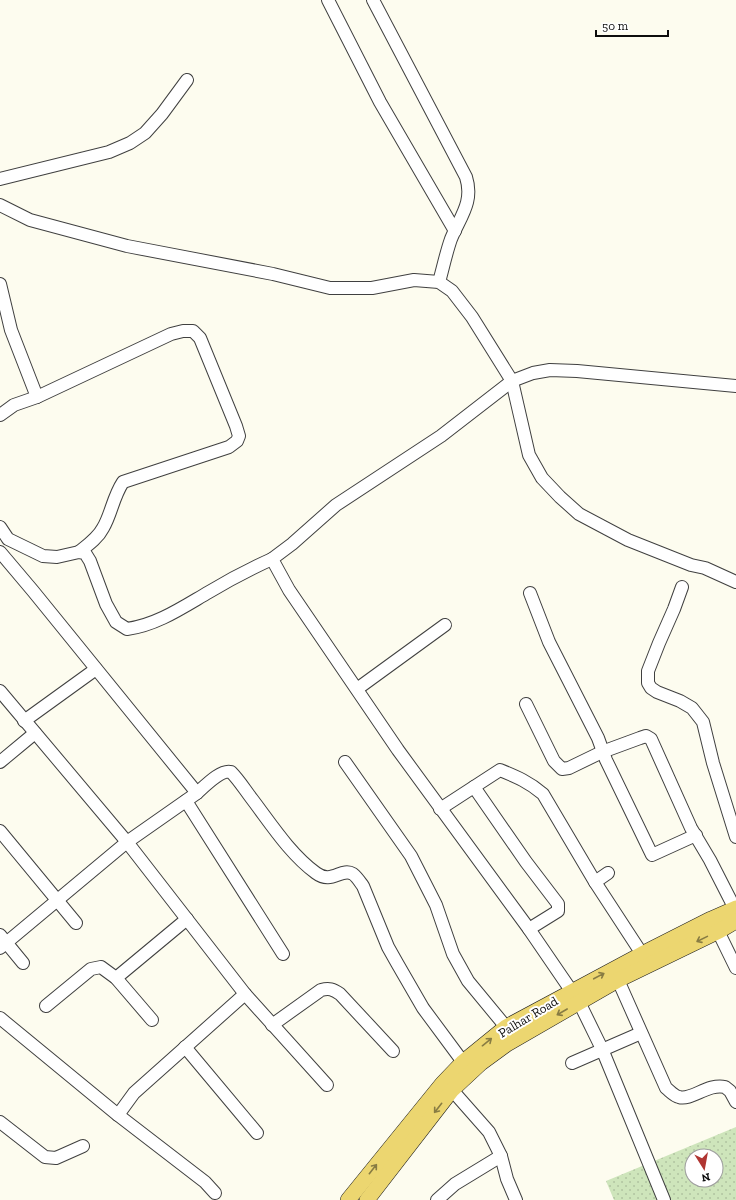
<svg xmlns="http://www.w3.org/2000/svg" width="736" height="1200" viewBox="0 0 736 1200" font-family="'Zilla Slab',serif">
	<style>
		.park { fill: url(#park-dots); fill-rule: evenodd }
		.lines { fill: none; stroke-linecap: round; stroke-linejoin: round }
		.minor-casing { stroke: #404040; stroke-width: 14 }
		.major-casing { stroke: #1e1e1e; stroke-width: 16 }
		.minor { stroke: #fff; stroke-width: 12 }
		.major { stroke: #ecd670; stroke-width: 15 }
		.oneway { stroke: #887c43 }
		.labels { text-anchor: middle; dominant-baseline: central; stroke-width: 4; stroke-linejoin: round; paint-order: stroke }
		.street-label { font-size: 13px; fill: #0d0d0d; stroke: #fff }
	</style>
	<defs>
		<pattern id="park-dots" width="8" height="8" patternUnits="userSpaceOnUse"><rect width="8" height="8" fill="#cee5bb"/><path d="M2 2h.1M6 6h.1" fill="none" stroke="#b0c3a0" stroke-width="1.8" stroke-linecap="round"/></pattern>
	</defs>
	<rect width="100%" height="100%" fill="#fdfcef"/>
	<!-- park -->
	<path class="park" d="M736,1127V1200H614L606,1181ZM692,1156H716V1180H692Z"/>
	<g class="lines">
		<!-- minor casing -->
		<g class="minor-casing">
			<g id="minor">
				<polyline points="328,0 380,102 455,231"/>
				<path d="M373,0L466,177C474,202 460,217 451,239C446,253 443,268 439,282"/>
				<polyline points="0,179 109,152 130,143 145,133 162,114 187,80"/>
				<polyline points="0,205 30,220 127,246 273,274 330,288 372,288 414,280 439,282 452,291 472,317 512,381 529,455 542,478 560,497 579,514 628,540 691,565 705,568 736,582"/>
				<polyline points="0,284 11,330 37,397"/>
				<path d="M0,415L14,405L37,397L171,334L183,331H193L200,338L236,426L239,436L237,441L229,447L123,482C113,497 111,515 103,528C98,538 88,545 79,552"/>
				<path d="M0,527L8,539L43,556L57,557L79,552L85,553L90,561L106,604L116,622L127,629C157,625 183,607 209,592C229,580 250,569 272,559"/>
				<polyline points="0,552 33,591 197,793 127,842 0,948"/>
				<polyline points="682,587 674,609 659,643 648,671 648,683 651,688 657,692 680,701 692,708 703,722 713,763 736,837"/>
				<polyline points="530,593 549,642 598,738 606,760 652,855 696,835"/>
				<polyline points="357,689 445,625"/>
				<polyline points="0,691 127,842 245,994 327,1085"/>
				<polyline points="526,704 554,761 562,769 569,768 602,752 640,738 646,736 651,739 691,828 710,860 735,909"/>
				<polyline points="24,721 96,669"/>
				<polyline points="0,762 35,733"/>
				<polyline points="345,762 411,856 436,905 453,954 468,981 506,1027 510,1034"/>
				<polyline points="474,787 526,862 558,904 558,911 529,929"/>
				<path d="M197,793C205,786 221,769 231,772C239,780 245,790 252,799C271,824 290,854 316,873C332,885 341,867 353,874C357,877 360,882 363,886L388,947L397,963L423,1008L463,1062"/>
				<polyline points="186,801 283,954"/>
				<path d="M440,809L500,770C517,777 529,782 543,794L595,882L642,954"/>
				<polyline points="0,831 76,923"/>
				<polyline points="595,882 608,873"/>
				<polyline points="715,925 736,968"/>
				<polyline points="0,935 23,963"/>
				<polyline points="116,978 187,919"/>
				<path d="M618,980L666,1088C670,1091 674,1096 679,1097C691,1101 708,1083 725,1087L730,1091L736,1102"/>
				<polyline points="46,1006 91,969 101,967 116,978 152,1020"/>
				<polyline points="0,1018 118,1115 205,1182 215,1193"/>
				<path d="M272,1025L321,990C329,988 333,989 340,994L393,1051"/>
				<polyline points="185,1047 257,1133"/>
				<polyline points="572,1063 641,1033"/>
				<polyline points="118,1115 134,1093 245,994"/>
				<polyline points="0,1122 45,1157 56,1158 83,1146"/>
				<polyline points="501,1156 507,1179 516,1200"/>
				<polyline points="437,1200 455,1184 501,1156 489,1132 452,1090 445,1086"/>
				<polyline points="664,1200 602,1049 579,1002 529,929 398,750 289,590 272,559 292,544 336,505 441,436 512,381 533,373 550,370 577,371 736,386"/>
			</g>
		</g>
		<!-- major casing -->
		<g class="major-casing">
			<g id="major">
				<polyline points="348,1200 442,1084 463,1062 506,1027 642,954 711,919 736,908"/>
				<polyline points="367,1200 452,1090 481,1063 507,1044 618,980 719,931 736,921"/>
			</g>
		</g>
		<!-- minor -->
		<use href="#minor" class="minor"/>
		<!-- major -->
		<use href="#major" class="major"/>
	</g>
	<!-- one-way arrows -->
	<defs><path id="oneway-shaft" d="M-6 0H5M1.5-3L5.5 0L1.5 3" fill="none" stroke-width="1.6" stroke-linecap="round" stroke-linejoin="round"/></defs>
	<g class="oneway">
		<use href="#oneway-shaft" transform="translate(702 939) rotate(154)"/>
		<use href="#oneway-shaft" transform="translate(599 976) rotate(-28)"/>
		<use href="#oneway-shaft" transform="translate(562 1012) rotate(150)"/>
		<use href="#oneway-shaft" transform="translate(487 1042) rotate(-39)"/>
		<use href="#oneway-shaft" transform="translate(438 1108) rotate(128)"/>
		<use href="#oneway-shaft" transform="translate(373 1169) rotate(-52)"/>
	</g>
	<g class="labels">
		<!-- street labels -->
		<g class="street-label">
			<text transform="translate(528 1017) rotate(-31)">Palhar Road</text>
		</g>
	</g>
	<!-- north arrow -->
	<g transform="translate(704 1168) rotate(169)"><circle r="19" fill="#ffffff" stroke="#9e9e9e"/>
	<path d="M0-3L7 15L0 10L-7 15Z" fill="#b03532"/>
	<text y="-6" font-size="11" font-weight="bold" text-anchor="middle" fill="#0d0d0d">N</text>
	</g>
	<!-- scale -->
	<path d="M596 30v6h72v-6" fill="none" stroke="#0d0d0d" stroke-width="2"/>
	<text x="602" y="30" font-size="12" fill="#0d0d0d" stroke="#ffffff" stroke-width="3" paint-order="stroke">50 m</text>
</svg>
